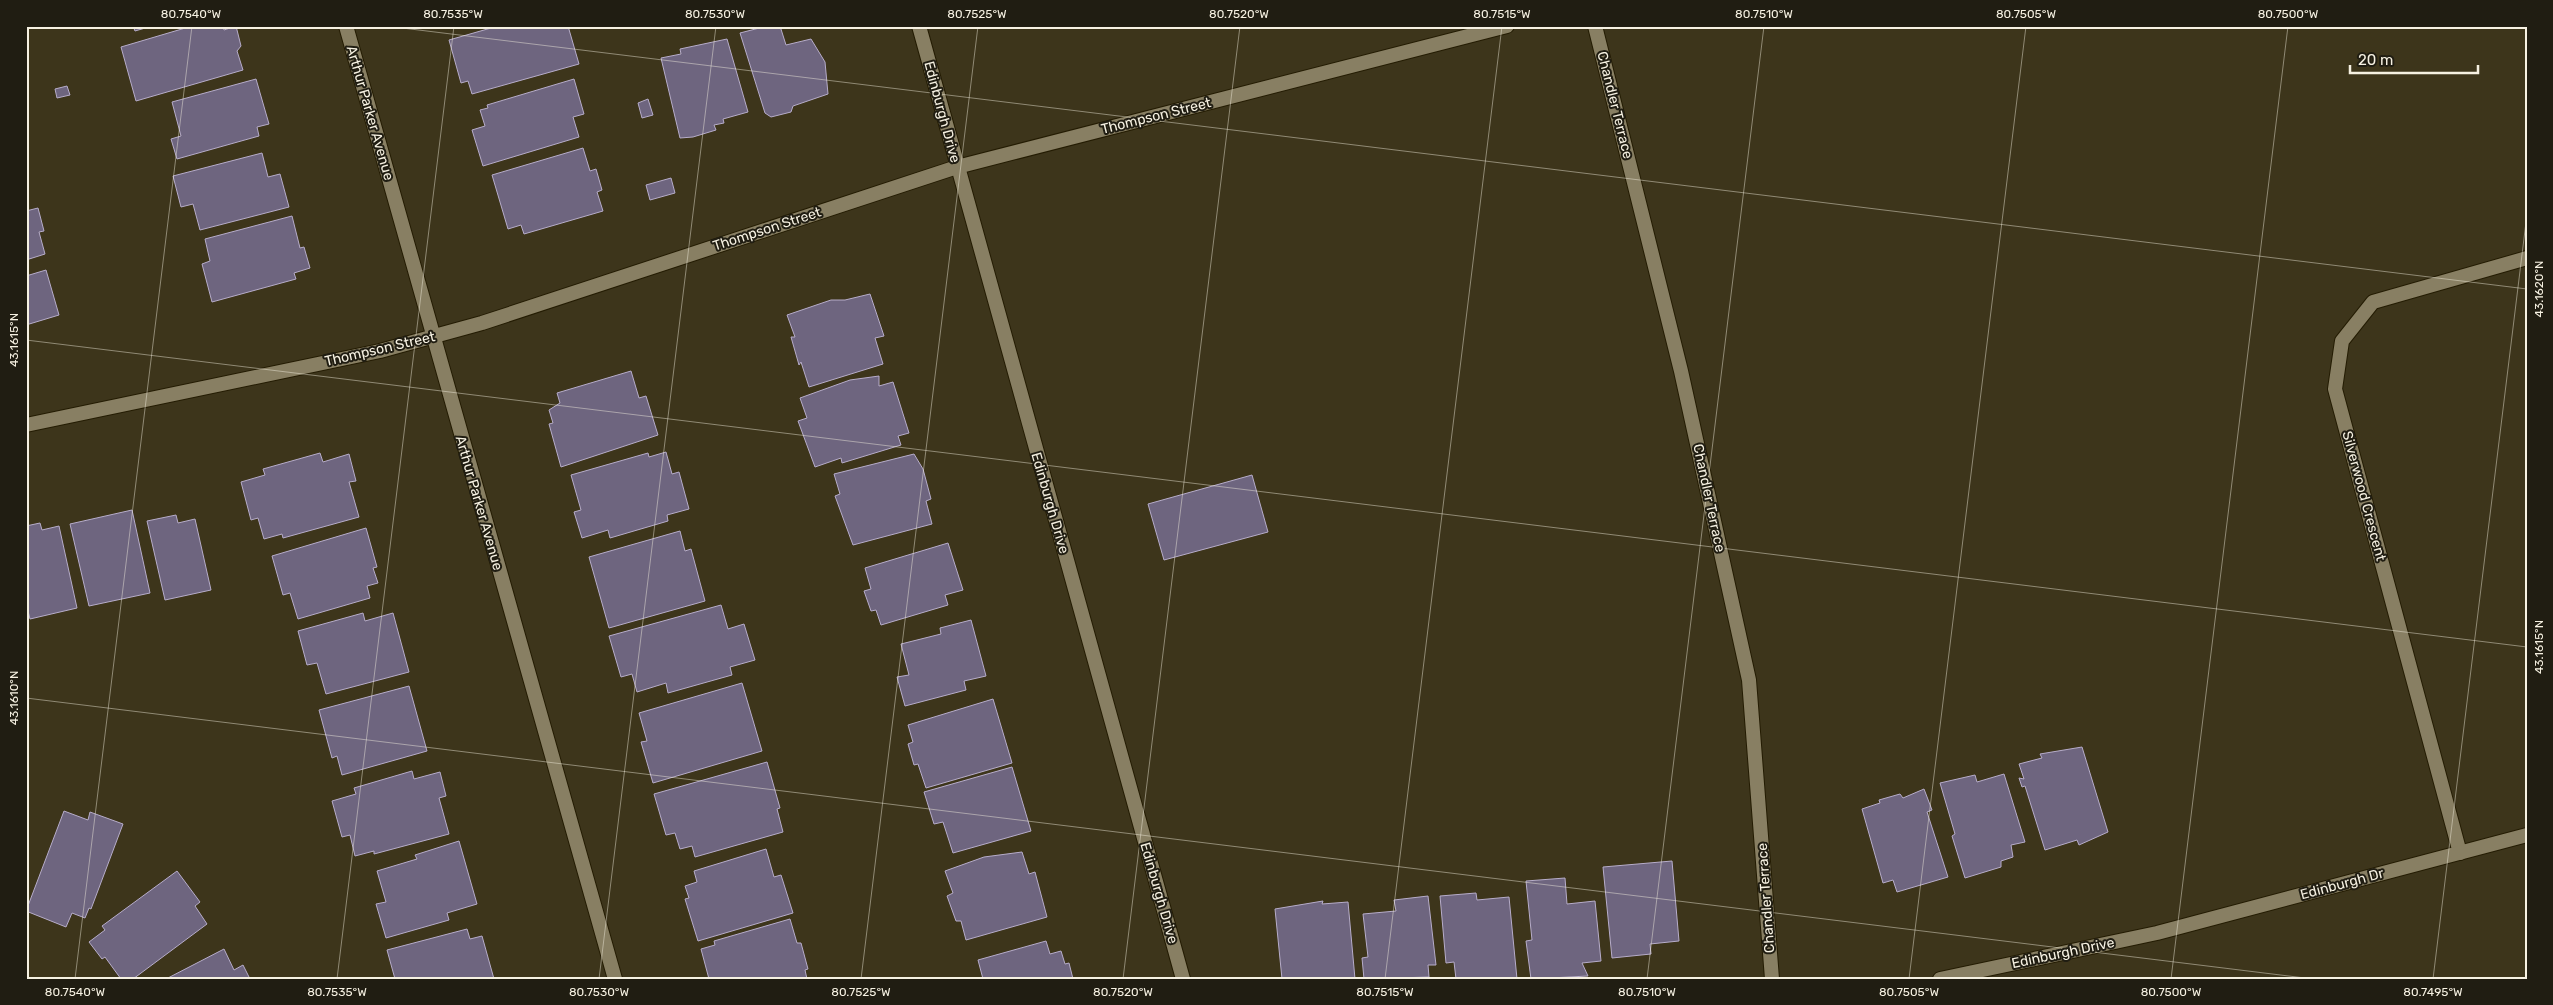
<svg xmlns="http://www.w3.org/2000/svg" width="2553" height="1005" viewBox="0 0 2553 1005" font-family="Rubik,sans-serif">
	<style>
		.building { fill: #6e657f; stroke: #b7adca }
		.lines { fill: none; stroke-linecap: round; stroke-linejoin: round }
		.minor-casing { stroke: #241c03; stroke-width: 16 }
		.minor { stroke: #887f63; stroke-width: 14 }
		.ticks { fill: none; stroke: #f6f1e2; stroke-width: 1; stroke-opacity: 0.45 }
		.labels { text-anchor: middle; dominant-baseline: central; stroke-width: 4; stroke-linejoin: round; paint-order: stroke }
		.street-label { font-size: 14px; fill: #f6f1e2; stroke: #201d12 }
		.neatline { fill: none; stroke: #f6f1e2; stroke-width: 2 }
		.ticks-label { font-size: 12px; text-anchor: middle; fill: #f6f1e2 }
	</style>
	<rect width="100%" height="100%" fill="#3d351b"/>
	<!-- building -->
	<g class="building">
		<polygon points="133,26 152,26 135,31"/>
		<polygon points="192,26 223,26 224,30 236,26 241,46 237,51 243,70 136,101 121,47"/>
		<polygon points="498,26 568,26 579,64 472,94 468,81 461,83 449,40"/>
		<polygon points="767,26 780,26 786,45 811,39 825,62 828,94 793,106 791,112 771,117 765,113 740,33"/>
		<polygon points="727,39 748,112 723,119 724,123 714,125 716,130 693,137 680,138 661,58 681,54 680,49"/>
		<polygon points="256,79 269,124 257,127 259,136 177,159 171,139 181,136 172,102"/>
		<polygon points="574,79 584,114 573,117 579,137 483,166 472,130 485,126 480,110 488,108 487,105"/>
		<polygon points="67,86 70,95 57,98 55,89"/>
		<polygon points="648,99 653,115 642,118 638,103"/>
		<polygon points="583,148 590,171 596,169 602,190 597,192 603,211 524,234 521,225 508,229 492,175"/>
		<polygon points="262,153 268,177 280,174 289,207 200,230 193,204 181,207 173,176"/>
		<polygon points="671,178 675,193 650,200 646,185"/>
		<polygon points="38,208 44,231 39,232 45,254 26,260 26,211"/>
		<polygon points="292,216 300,248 304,247 310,268 294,273 296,279 212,302 202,264 210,261 205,239"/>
		<polygon points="46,270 59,315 26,325 26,276"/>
		<polygon points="870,294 884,336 875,338 883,364 809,387 801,362 799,365 791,337 795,337 787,315 831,300 845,300"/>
		<polygon points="631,371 639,398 646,396 658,435 561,467 549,424 553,423 549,410 560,403 557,393"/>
		<polygon points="879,376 879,386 893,382 909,433 898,436 901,445 842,463 841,458 815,467 798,421 807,418 800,398 850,380"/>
		<polygon points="666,452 672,474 679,472 689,509 667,515 668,521 610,538 608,530 582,538 574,512 581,510 571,475 648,453 649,457"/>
		<polygon points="320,453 323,462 349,454 356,481 349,482 359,517 283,538 282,534 264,539 258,518 251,520 241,482 265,475 263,469"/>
		<polygon points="914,454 923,469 931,499 926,501 932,524 853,545 835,496 840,494 834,474"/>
		<polygon points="1252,475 1268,532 1164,560 1148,504"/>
		<polygon points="132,510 150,593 89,606 70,524"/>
		<polygon points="176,515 178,523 195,519 211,590 165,600 147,521"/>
		<polygon points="40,523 42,530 59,526 77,608 30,619 26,603 26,526"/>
		<polygon points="366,528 377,567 373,568 378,583 367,586 370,598 298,619 290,593 283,595 272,556"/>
		<polygon points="680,531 685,551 691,549 705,601 609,628 589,557"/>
		<polygon points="948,543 963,590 945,595 948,605 881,625 876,610 871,611 864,591 871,589 865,568"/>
		<polygon points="721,605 728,629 744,624 755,660 730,667 732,675 668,693 666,683 637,692 632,674 621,677 609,636"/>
		<polygon points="363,613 365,621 393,613 409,672 326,694 317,663 307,665 298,631"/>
		<polygon points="971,620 986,676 964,681 966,690 905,706 897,677 909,675 901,644 941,634 940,628"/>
		<polygon points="742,683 762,751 653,783 641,742 647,741 639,713"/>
		<polygon points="409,686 427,751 342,775 337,756 332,758 319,710"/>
		<polygon points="993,699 1012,763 926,788 918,764 914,765 908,744 913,742 908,725"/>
		<polygon points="2082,747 2108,832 2079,845 2077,840 2045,850 2025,786 2022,787 2019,778 2024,779 2019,764 2042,758 2040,754"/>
		<polygon points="767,762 780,808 777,809 783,832 695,857 692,846 680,849 675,833 666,835 654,794"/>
		<polygon points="1012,767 1031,831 953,853 943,822 934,824 924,792"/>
		<polygon points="412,771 414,779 440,772 446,796 439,798 449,834 374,854 374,851 355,856 350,835 342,837 332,801 356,794 354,788"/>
		<polygon points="2004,774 2025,842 2011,845 2013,857 2001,861 2001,867 1965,878 1952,836 1955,834 1940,783 1975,775 1977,782"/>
		<polygon points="1924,789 1932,810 1927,812 1948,877 1897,892 1893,880 1883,883 1862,809 1880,803 1879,800 1900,794 1903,798"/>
		<polygon points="64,811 88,820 90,812 123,824 91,909 89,908 85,918 72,913 66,927 26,911"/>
		<polygon points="459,841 477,904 447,913 449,920 386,938 376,904 386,902 377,871 417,859 415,855"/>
		<polygon points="766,849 774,877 781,875 793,913 698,941 685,899 689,898 685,886 697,882 694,871"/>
		<polygon points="1022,852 1029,874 1035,872 1047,917 966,940 961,921 956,921 947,896 953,893 945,871 984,857"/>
		<polygon points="1672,861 1679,941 1650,944 1651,954 1612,958 1603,867"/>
		<polygon points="177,871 200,902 195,906 207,924 133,979 121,979 105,957 102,959 89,942 105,930 102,926"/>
		<polygon points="1565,878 1567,904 1595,901 1601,961 1582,963 1588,976 1531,979 1526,941 1532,940 1526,881"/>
		<polygon points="1476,893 1477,900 1509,897 1517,979 1456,979 1454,962 1446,963 1440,896"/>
		<polygon points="1428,896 1436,965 1428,965 1429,977 1364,979 1362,958 1368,957 1363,914 1396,911 1394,900"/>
		<polygon points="1323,901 1322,904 1348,902 1355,979 1282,979 1275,909"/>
		<polygon points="790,919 797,943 801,943 808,969 805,970 807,979 709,979 701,949 715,945 714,941"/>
		<polygon points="467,929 470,939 482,936 494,979 395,979 387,950"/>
		<polygon points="1046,941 1050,954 1061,951 1065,964 1069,963 1073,979 983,979 978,960"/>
		<polygon points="224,949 234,970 243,965 250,979 166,979"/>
	</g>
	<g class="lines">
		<!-- minor casing -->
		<g class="minor-casing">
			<g id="minor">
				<polyline points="346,26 615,979"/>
				<polyline points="919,26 1183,979"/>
				<polyline points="1595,26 1681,371 1749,680 1772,979"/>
				<polyline points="26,425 380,351 482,323 957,167 1507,26"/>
				<polyline points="2460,853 2335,389 2342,341 2373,302 2527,258"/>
				<polyline points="1940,979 2157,933 2527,835"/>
			</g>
		</g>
		<!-- minor -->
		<use href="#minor" class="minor"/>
	</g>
	<!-- ticks -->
	<path class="ticks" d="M386,26L2527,289M26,340L2527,647M26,698L2313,979M75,979L192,26M337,979L454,26M599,979L716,26M861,979L978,26M1123,979L1240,26M1385,979L1502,26M1647,979L1764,26M1909,979L2026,26M2171,979L2288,26M2433,979L2527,214"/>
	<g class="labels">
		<!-- street labels -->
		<g class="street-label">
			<text transform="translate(1615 105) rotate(76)">Chandler Terrace</text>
			<text transform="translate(942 112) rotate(75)">Edinburgh Drive</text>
			<text transform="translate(370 113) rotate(74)">Arthur Parker Avenue</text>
			<text transform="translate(1156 116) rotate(-14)">Thompson Street</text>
			<text transform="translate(767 229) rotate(-18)">Thompson Street</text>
			<text transform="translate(380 349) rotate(-13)">Thompson Street</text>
			<text transform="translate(2364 496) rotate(75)">Silverwood Crescent</text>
			<text transform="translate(1709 498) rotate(78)">Chandler Terrace</text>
			<text transform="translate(479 503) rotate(74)">Arthur Parker Avenue</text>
			<text transform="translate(1050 503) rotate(74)">Edinburgh Drive</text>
			<text transform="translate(2342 884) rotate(-15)">Edinburgh Dr</text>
			<text transform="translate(1159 893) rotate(74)">Edinburgh Drive</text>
			<text transform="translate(1766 898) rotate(-94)">Chandler Terrace</text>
			<text transform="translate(2063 953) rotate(-12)">Edinburgh Drive</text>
		</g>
	</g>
	<!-- border -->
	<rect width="2553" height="1005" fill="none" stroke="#201d12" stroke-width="55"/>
	<!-- scale -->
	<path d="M2350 65v8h128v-8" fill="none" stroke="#f6f1e2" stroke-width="2.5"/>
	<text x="2358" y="65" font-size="15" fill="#f6f1e2" stroke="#201d12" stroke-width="4" paint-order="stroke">20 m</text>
	<rect x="28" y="28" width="2498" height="950" class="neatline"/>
	<g class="ticks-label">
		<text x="191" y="18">80.7540°W</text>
		<text x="453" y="18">80.7535°W</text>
		<text x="715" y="18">80.7530°W</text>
		<text x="977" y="18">80.7525°W</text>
		<text x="1239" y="18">80.7520°W</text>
		<text x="1502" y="18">80.7515°W</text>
		<text x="1764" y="18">80.7510°W</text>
		<text x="2026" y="18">80.7505°W</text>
		<text x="2288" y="18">80.7500°W</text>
		<text transform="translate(2539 289) rotate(-90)" y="4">43.1620°N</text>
		<text transform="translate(14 340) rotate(-90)" y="4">43.1615°N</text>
		<text transform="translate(2539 647) rotate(-90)" y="4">43.1615°N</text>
		<text transform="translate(14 698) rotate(-90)" y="4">43.1610°N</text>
		<text x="75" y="996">80.7540°W</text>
		<text x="337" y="996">80.7535°W</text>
		<text x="599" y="996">80.7530°W</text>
		<text x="861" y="996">80.7525°W</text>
		<text x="1123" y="996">80.7520°W</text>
		<text x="1385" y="996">80.7515°W</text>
		<text x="1647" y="996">80.7510°W</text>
		<text x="1909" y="996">80.7505°W</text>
		<text x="2171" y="996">80.7500°W</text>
		<text x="2433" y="996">80.7495°W</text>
	</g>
</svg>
